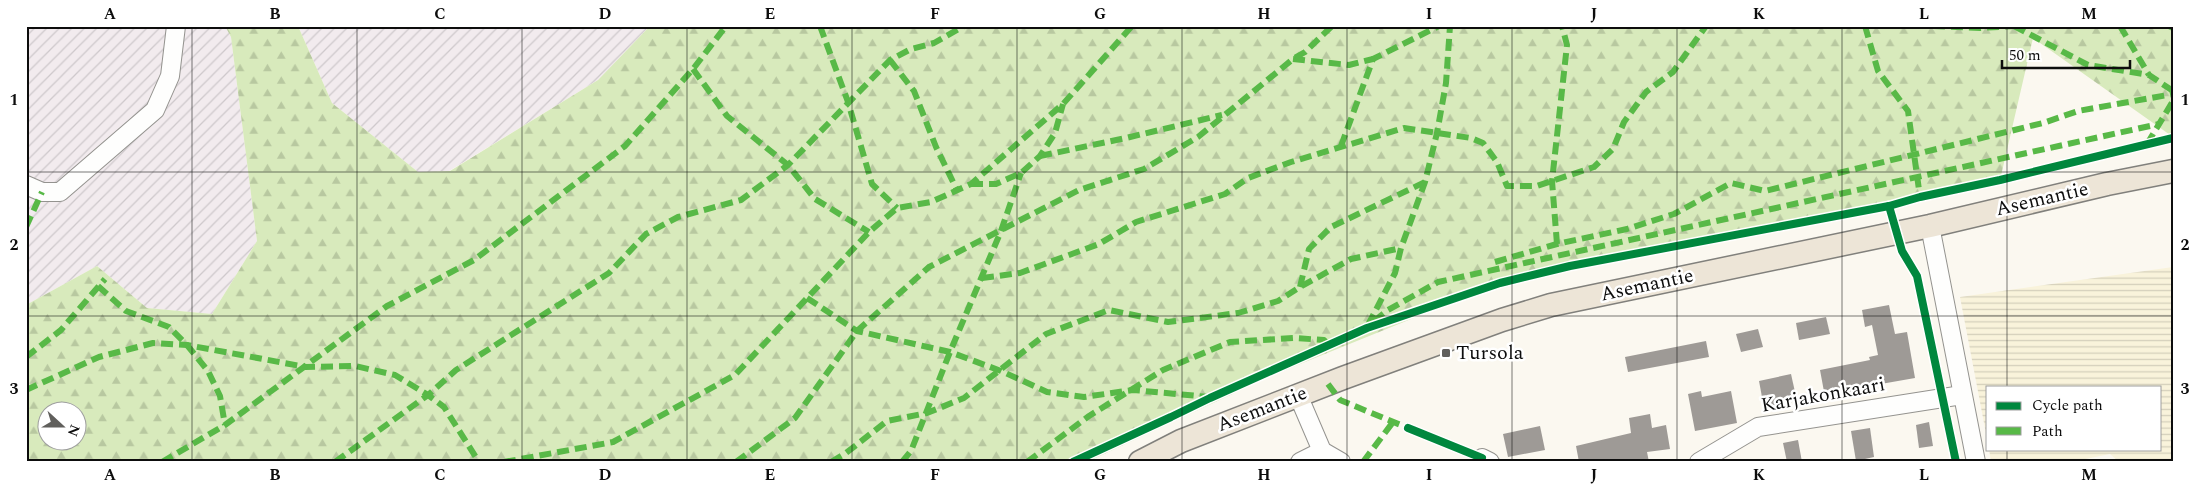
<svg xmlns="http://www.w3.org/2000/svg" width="2199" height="488" viewBox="0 0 2199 488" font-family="Spectral,serif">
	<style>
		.industrial { fill: url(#industrial-furrows) }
		.farmland { fill: url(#farmland-rules) }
		.forest { fill: url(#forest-firs); fill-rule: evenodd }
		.building { fill: #9e9a96 }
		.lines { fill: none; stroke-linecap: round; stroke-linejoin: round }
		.minor-casing { stroke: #94938f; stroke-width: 20 }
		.major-casing { stroke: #81807c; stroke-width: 25 }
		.minor { stroke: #fefefd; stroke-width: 18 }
		.major { stroke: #ede5d7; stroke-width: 22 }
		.quiet { stroke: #58b947; stroke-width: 6; stroke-dasharray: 12 6; stroke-linecap: butt }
		.cycleway-casing { stroke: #fff; stroke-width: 11 }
		.cycleway { stroke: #00873e; stroke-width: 8 }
		.grid { fill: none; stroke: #0d0d0d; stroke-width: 1; stroke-opacity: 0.55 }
		.poi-dot { fill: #605f5c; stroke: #fff; stroke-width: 2 }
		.labels { text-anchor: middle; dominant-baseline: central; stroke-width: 5; stroke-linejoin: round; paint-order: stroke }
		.street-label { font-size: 20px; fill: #0d0d0d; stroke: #fff }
		.poi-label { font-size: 20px; fill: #0d0d0d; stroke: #fff; text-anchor: start }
		.neatline { fill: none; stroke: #0d0d0d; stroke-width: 2 }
		.grid-label { font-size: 16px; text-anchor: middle; font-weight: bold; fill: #0d0d0d }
	</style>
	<defs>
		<pattern id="industrial-furrows" width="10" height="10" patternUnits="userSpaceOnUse" patternTransform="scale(1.25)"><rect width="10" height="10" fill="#f2ebee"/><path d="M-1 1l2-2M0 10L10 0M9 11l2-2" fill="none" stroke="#cec8cb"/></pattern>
		<pattern id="farmland-rules" width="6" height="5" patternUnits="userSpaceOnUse" patternTransform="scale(1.25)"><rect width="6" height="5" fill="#f9f3db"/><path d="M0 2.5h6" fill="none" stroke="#d4cfbb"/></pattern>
		<pattern id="forest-firs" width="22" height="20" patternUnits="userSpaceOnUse" patternTransform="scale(1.25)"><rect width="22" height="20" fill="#d8eabc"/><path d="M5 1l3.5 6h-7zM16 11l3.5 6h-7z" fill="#b8c8a0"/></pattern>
	</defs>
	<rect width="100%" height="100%" fill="#fbf8f0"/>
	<!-- industrial -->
	<g class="industrial">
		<polygon points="26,26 225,26 231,37 257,241 212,314 147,308 97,266 26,305"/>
		<polygon points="298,26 650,26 598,80 449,171 418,172 332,103"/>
	</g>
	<!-- farmland -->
	<polygon class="farmland" points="2173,267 2173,462 2119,462 2110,454 2071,462 1991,462 1989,449 2160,449 2160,387 1988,387 1988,444 1960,297"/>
	<!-- forest -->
	<path class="forest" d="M225,26H298L332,103L418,172L450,171L598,80L650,26H2173V137L2033,38L2000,180L1920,197L1889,206L1570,266L1500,283L1273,375L1087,462H26V305L97,266L147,308L212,314L257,241L231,37ZM48,410H78V440H48Z"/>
	<!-- building -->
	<g class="building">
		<polygon points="1889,305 1895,334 1907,332 1915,378 1858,388 1858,390 1825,397 1820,370 1870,360 1869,357 1878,355 1872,325 1865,327 1862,310"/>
		<polygon points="1826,317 1830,334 1799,340 1796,323"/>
		<polygon points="1758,329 1763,347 1741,352 1736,334"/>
		<polygon points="1706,341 1709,357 1628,372 1625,357"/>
		<polygon points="1791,374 1797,401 1764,408 1759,381"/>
		<polygon points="1701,391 1702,397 1731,391 1737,423 1695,431 1688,394"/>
		<polygon points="1650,414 1652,428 1666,425 1670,449 1647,452 1649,462 1579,462 1576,446 1631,433 1629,418"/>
		<polygon points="1929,422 1933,446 1919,448 1916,425"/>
		<polygon points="1540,426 1545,450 1508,457 1503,434"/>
		<polygon points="1870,428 1874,457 1856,461 1851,431"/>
		<polygon points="1798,440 1802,462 1787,462 1783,443"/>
	</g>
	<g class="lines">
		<!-- minor casing -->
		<g class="minor-casing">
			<g id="minor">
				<polyline points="26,185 42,192 60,192 155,110 170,76 176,26"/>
				<polyline points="1930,226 1976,462"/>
				<polyline points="1298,395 1322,451 1341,462"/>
				<polyline points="1482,458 1490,462"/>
				<polyline points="1300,462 1322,451"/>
				<polyline points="1699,462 1758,427 1962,395"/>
			</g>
		</g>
		<!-- major casing -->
		<g class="major-casing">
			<polyline id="major" points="1140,462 1181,441 1343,378 1502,320 1551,305 1930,226 2107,184 2173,171"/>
		</g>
		<!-- minor -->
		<use href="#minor" class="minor"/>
		<!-- major -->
		<use href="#major" class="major"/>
		<!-- quiet -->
		<g class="quiet">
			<polyline points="820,26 848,102 872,184 897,208"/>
			<polyline points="1865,26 1878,71 1908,111 1920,197"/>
			<polyline points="1933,26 1980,28 2015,26"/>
			<polyline points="2014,26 2088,65 2149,75 2173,91"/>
			<polyline points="2120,26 2149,75"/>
			<polyline points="2169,26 2173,28"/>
			<polyline points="1293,59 1349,65 1373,59"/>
			<polyline points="890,60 914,91 936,147 957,190"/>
			<polyline points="693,69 727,116 788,165 815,199 869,232"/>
			<polyline points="2147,144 2173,101"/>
			<polyline points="1341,146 1373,59 1439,26"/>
			<polyline points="1040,156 1126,138 1222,115"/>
			<polyline points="971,184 996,184 1021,173 1040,156 1055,133 1063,104"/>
			<polyline points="26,227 42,192"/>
			<polyline points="1557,244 1552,181 1567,45 1562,26"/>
			<polyline points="1495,262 1557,244 1627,229 1674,214 1731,183 1765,191 2043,123 2078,111 2173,94"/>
			<polyline points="982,278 1020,273 1099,244 1136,222 1225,194 1248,178 1291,162 1404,128 1471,138 1483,143 1497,162 1507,186 1537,186 1594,167 1613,149 1624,122 1646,92 1673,72 1706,26"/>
			<polyline points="98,286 126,311 169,327 187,345 208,371 220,396 225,425"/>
			<polyline points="1300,287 1309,249 1331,227 1425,182"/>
			<polyline points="807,298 857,331 950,352 1001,371 1047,392 1084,397 1133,390 1209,397"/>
			<polyline points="1374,321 1388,310 1438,282 2159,124"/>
			<polyline points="1368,325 1395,273 1401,248 1425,182 1437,133 1446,83 1450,26"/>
			<polyline points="26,357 61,330 105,279"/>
			<polyline points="1328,384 1340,400 1408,428"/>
			<polyline points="26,390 99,357 153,343 187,345 306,367 355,366 395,375 428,395 444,407 479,462"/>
			<polyline points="162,462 225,425 387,306 474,260 625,146 693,69 726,26"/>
			<polyline points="335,462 428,395 456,370 609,273 646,234 678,217 741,200 788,165 890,60 911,49 934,43 964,26"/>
			<polyline points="504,462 613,442 735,375 869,232 897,208 931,202 971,184 1063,104 1132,26"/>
			<polyline points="736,462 795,418 857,331 929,267 1079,190 1144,169 1198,137 1293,59 1305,52 1332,26"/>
			<polyline points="831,462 846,453 887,421 927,413 964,398 1046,334 1109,310 1168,322 1238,313 1278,301 1300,287 1351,259 1401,248"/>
			<polyline points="902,462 911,451 950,352 1001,231 1021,173"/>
			<polyline points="1027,462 1089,416 1163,370 1230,342 1294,338 1324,340 1329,345"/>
			<polyline points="1363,462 1393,422"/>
		</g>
		<!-- cycleway casing -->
		<g class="cycleway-casing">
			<g id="cycleway">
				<polyline points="1889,206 1902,251 1917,276 1956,462"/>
				<polyline points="1408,428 1482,458"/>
				<polyline points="1073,462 1171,417 1210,398 1367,328 1500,283 1570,266 1889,206 1920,197 2000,180 2173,138"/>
			</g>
		</g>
		<!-- cycleway -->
		<use href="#cycleway" class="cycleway"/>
	</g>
	<!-- grid -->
	<path class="grid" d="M192,26V462M357,26V462M522,26V462M687,26V462M852,26V462M1017,26V462M1182,26V462M1347,26V462M1512,26V462M1677,26V462M1842,26V462M2007,26V387M26,172H2173M26,316H2173M2007,449V462"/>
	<!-- markers -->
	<rect class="poi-dot" x="1441" y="348" width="10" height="10" rx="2.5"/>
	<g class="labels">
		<!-- street labels -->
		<g class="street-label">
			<text transform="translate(2042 199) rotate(-13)">Asemantie</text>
			<text transform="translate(1647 285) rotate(-12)">Asemantie</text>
			<text transform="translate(1823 395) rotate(-10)">Karjakonkaari</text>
			<text transform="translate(1262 409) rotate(-21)">Asemantie</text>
		</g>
		<!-- poi labels -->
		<g class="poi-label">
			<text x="1456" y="353">Tursola</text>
		</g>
	</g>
	<!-- border -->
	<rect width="2199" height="488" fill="none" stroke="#ffffff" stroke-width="55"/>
	<!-- legend -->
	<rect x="1986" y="386" width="175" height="65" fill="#ffffff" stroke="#9e9e9e"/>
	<rect x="1996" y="402" width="25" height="8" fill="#00873e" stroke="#9e9e9e"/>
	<text x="2032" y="410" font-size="15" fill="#0d0d0d">Cycle path</text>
	<rect x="1996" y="427" width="25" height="8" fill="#58b947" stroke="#9e9e9e"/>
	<text x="2032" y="436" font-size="15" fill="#0d0d0d">Path</text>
	<!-- north arrow -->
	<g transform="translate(62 426) rotate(111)"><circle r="24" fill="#ffffff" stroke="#9e9e9e"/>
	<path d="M0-4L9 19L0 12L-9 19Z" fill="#605f5c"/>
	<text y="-8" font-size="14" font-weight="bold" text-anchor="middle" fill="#0d0d0d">N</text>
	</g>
	<!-- scale -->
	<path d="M2002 60v8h128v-8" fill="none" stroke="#0d0d0d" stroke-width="2.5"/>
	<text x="2009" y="60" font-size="15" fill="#0d0d0d" stroke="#ffffff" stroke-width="4" paint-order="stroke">50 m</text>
	<rect x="28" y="28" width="2144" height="432" class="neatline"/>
	<g class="grid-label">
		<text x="110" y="19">A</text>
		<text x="275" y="19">B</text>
		<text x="440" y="19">C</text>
		<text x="605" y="19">D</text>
		<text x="770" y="19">E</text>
		<text x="935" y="19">F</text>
		<text x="1100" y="19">G</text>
		<text x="1264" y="19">H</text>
		<text x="1429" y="19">I</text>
		<text x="1594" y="19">J</text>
		<text x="1759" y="19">K</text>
		<text x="1924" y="19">L</text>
		<text x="2089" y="19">M</text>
		<text x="14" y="105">1</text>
		<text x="2185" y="105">1</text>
		<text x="14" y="250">2</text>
		<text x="2185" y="250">2</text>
		<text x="14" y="394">3</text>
		<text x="2185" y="394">3</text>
		<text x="110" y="480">A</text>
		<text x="275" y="480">B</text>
		<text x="440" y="480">C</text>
		<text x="605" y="480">D</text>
		<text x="770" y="480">E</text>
		<text x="935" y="480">F</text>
		<text x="1100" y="480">G</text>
		<text x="1264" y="480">H</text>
		<text x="1429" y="480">I</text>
		<text x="1594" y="480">J</text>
		<text x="1759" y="480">K</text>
		<text x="1924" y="480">L</text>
		<text x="2089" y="480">M</text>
	</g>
</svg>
